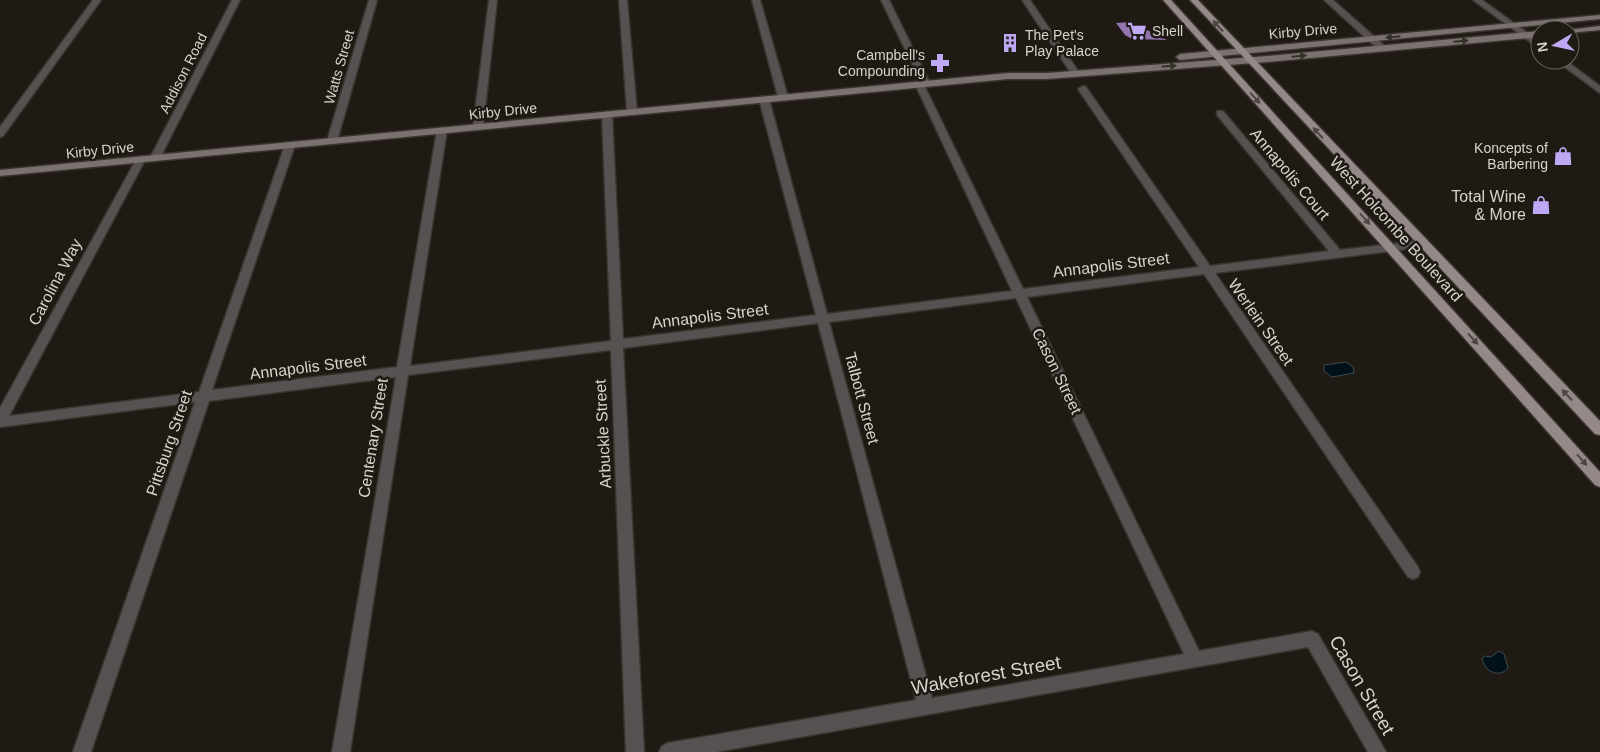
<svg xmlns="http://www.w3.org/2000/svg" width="1600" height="752" viewBox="0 0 1600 752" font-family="Arial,sans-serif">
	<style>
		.water { fill: #001119; stroke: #404b4f }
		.building { fill: #9173af }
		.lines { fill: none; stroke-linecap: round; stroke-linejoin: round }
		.street-casing { stroke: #39342d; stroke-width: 3 }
		.secondary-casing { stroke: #39342d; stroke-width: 3 }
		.primary-casing { stroke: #39342d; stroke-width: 3 }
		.street { fill: #575251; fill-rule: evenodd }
		.secondary { fill: #7a7170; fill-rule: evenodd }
		.primary { fill: #948988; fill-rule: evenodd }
		.oneway { fill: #4e4642 }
		.oneway2 { fill: #36302a }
		.labels { text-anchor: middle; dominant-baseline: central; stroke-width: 5; stroke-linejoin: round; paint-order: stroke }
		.far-poi-label { font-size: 14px; fill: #d7d3ce; stroke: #1f1a13; text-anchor: start }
		.far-street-label { font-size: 14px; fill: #d7d3ce; stroke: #1f1a13 }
		.street-label { font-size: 16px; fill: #d7d3ce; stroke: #1f1a13 }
		.poi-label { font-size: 16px; fill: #d7d3ce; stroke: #1f1a13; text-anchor: end }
		.near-street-label { font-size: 19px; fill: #d7d3ce; stroke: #1f1a13 }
	</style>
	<rect width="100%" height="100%" fill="#1f1a13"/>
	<!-- water -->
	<g class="water">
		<polygon points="1346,362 1353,367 1354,373 1332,377 1324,371 1324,365"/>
		<path d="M1499,651L1504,654L1508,668C1499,679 1484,671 1482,658L1485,656L1491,657Z"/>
	</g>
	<!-- building -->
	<polygon class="building" points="1131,22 1167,40 1132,39 1125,35 1116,23"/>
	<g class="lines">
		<!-- street casing -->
		<g class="street-casing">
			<g id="street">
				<polygon points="93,0 101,0 3,136 0,137 0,127"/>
				<polygon points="232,0 240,0 160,158 158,160 152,160 150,158"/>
				<polygon points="369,0 377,0 337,141 335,143 329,143 327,141"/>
				<polygon points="489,0 497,0 483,127 478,130 473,127"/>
				<polygon points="619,0 627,0 637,112 632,115 627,112"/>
				<polygon points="752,0 760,0 788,97 786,99 778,97"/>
				<path d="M881,0H889L930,83L924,85L1023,289L1199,267L1078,89L1083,86L1086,87L1210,266L1329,251L1217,115V111H1223L1340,250L1427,240L1428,243L1423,247L1215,273L1418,567L1420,572L1418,577L1413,579L1408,577L1204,274L1027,297L1199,651L1312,631L1318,634L1386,752H1368L1308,647L716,752H659L662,746L668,743L916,700L818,323L623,348L644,752H626L611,350L408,375L350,752H332L396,377L209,401L91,752H73L195,402L0,427V408L137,158H143L145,160L9,416L199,392L285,145L290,142L295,145L212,390L397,367L437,130L442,127L447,130L410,366L611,341L602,114L607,111L612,114L623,339L816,315L759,99L764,96L769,99L827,314L1012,291L915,84L921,82ZM1016,298L1184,654L932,698L829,322Z"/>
				<polygon points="1022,0 1030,0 1080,74 1079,76 1073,76"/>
				<polygon points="1324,0 1333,0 1386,47 1386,51 1380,51"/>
				<polygon points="1473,0 1482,0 1540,42 1540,49"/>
				<polygon points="1555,60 1565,60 1600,86 1600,93"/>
			</g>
		</g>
		<!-- secondary casing -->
		<g class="secondary-casing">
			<g id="secondary">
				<polygon points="1600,15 1600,19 1180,60 1176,57 1180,54"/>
				<polygon points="1600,26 1600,30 1570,33 1570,30 1567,30"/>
				<polygon points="1540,31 1540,37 1267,62 1047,79 1008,79 0,176 0,170 1008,73 1047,73 1267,56"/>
			</g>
		</g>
		<!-- primary casing -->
		<g class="primary-casing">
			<g id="primary">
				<polygon points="1163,0 1171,0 1600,472 1600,487 1595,485"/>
				<polygon points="1190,0 1198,0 1600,421 1600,435 1595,434"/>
			</g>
		</g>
		<!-- street -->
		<use href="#street" class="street"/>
		<!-- secondary -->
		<use href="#secondary" class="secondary"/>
		<!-- primary -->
		<use href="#primary" class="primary"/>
	</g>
	<!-- one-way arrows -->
	<defs><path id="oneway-solid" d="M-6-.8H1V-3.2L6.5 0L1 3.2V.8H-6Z" transform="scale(1.25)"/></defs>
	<g class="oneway">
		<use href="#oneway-solid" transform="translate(1218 26) rotate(-133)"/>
		<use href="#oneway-solid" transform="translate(1255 98) rotate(48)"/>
		<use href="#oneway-solid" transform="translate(1318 133) rotate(-133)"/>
		<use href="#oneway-solid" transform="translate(1365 219) rotate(48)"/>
		<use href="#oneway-solid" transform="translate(1473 339) rotate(48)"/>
		<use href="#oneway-solid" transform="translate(1567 395) rotate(-133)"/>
		<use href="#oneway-solid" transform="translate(1582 460) rotate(48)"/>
	</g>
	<g class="oneway2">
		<use href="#oneway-solid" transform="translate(1393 37) rotate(174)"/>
		<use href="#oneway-solid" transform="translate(1461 41) rotate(-5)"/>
		<use href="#oneway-solid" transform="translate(1299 56) rotate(-5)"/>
		<use href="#oneway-solid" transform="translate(1169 66) rotate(-4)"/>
	</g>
	<!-- icons -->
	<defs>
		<g id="supermarket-bare" transform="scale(1.5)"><path d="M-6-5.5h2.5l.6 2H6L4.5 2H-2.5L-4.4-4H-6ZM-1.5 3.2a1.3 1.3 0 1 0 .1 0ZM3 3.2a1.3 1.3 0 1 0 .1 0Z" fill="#bea9f4" stroke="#1f1a13" stroke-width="2.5" paint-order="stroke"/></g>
		<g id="building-bare" transform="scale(1.5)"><path d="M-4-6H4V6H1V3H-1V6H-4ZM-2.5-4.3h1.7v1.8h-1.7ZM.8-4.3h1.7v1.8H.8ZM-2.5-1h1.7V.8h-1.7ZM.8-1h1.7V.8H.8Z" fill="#bea9f4" stroke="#1f1a13" stroke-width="2.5" paint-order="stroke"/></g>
		<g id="pharmacy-bare" transform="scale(1.5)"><path d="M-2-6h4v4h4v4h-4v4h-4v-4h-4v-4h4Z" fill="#bea9f4" stroke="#1f1a13" stroke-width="2.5" paint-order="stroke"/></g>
		<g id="shop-bare" transform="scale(1.5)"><path d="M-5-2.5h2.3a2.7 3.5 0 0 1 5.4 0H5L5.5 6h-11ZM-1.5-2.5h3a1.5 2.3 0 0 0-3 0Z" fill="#bea9f4" stroke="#1f1a13" stroke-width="2.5" paint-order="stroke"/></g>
	</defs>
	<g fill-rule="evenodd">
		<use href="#supermarket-bare" x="1137" y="31"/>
		<use href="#building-bare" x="1010" y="43"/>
		<use href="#pharmacy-bare" x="940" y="63"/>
		<use href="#shop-bare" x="1563" y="156"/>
		<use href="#shop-bare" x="1541" y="205"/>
	</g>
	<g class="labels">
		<!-- far-poi labels -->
		<g class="far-poi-label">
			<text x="1152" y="31">Shell</text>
			<text x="1025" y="35">The Pet's<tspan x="1025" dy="16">Play Palace</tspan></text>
			<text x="925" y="55" text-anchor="end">Campbell's<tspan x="925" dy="16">Compounding</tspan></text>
			<text x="1548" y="148" text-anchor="end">Koncepts of<tspan x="1548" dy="16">Barbering</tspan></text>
		</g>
		<!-- far-street labels -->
		<g class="far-street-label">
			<text transform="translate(1303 31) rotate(-5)">Kirby Drive</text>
			<text transform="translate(339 67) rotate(-74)">Watts Street</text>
			<text transform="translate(183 73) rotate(-63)">Addison Road</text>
			<text transform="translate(503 111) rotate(-6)">Kirby Drive</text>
			<text transform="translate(100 150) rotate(-6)">Kirby Drive</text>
		</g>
		<!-- street labels -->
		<g class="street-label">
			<text transform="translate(1290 174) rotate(50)">Annapolis Court</text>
			<text transform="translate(1396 229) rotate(48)">West Holcombe Boulevard</text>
			<text transform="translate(1111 265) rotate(-7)">Annapolis Street</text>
			<text transform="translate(55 282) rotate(-62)">Carolina Way</text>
			<text transform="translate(710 316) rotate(-7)">Annapolis Street</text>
			<text transform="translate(1261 322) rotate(55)">Werlein Street</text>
			<text transform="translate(308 367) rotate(-7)">Annapolis Street</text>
			<text transform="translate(1057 371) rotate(64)">Cason Street</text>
			<text transform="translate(862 398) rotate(75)">Talbott Street</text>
			<text transform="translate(603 434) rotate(-93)">Arbuckle Street</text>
			<text transform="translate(373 438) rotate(-81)">Centenary Street</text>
			<text transform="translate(169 443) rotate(-71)">Pittsburg Street</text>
		</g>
		<!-- poi labels -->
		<g class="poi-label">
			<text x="1526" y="196">Total Wine<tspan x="1526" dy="18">&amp; More</tspan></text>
		</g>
		<!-- near-street labels -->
		<g class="near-street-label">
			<text transform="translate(986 675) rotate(-10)">Wakeforest Street</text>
			<text transform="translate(1362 685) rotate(60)">Cason Street</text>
		</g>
	</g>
	<!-- north arrow -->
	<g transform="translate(1555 45) rotate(261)"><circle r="24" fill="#1f1a13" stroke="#69645e"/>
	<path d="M0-4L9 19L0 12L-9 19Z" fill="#bea9f4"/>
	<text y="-8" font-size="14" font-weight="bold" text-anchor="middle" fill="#d7d3ce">N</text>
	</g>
</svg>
